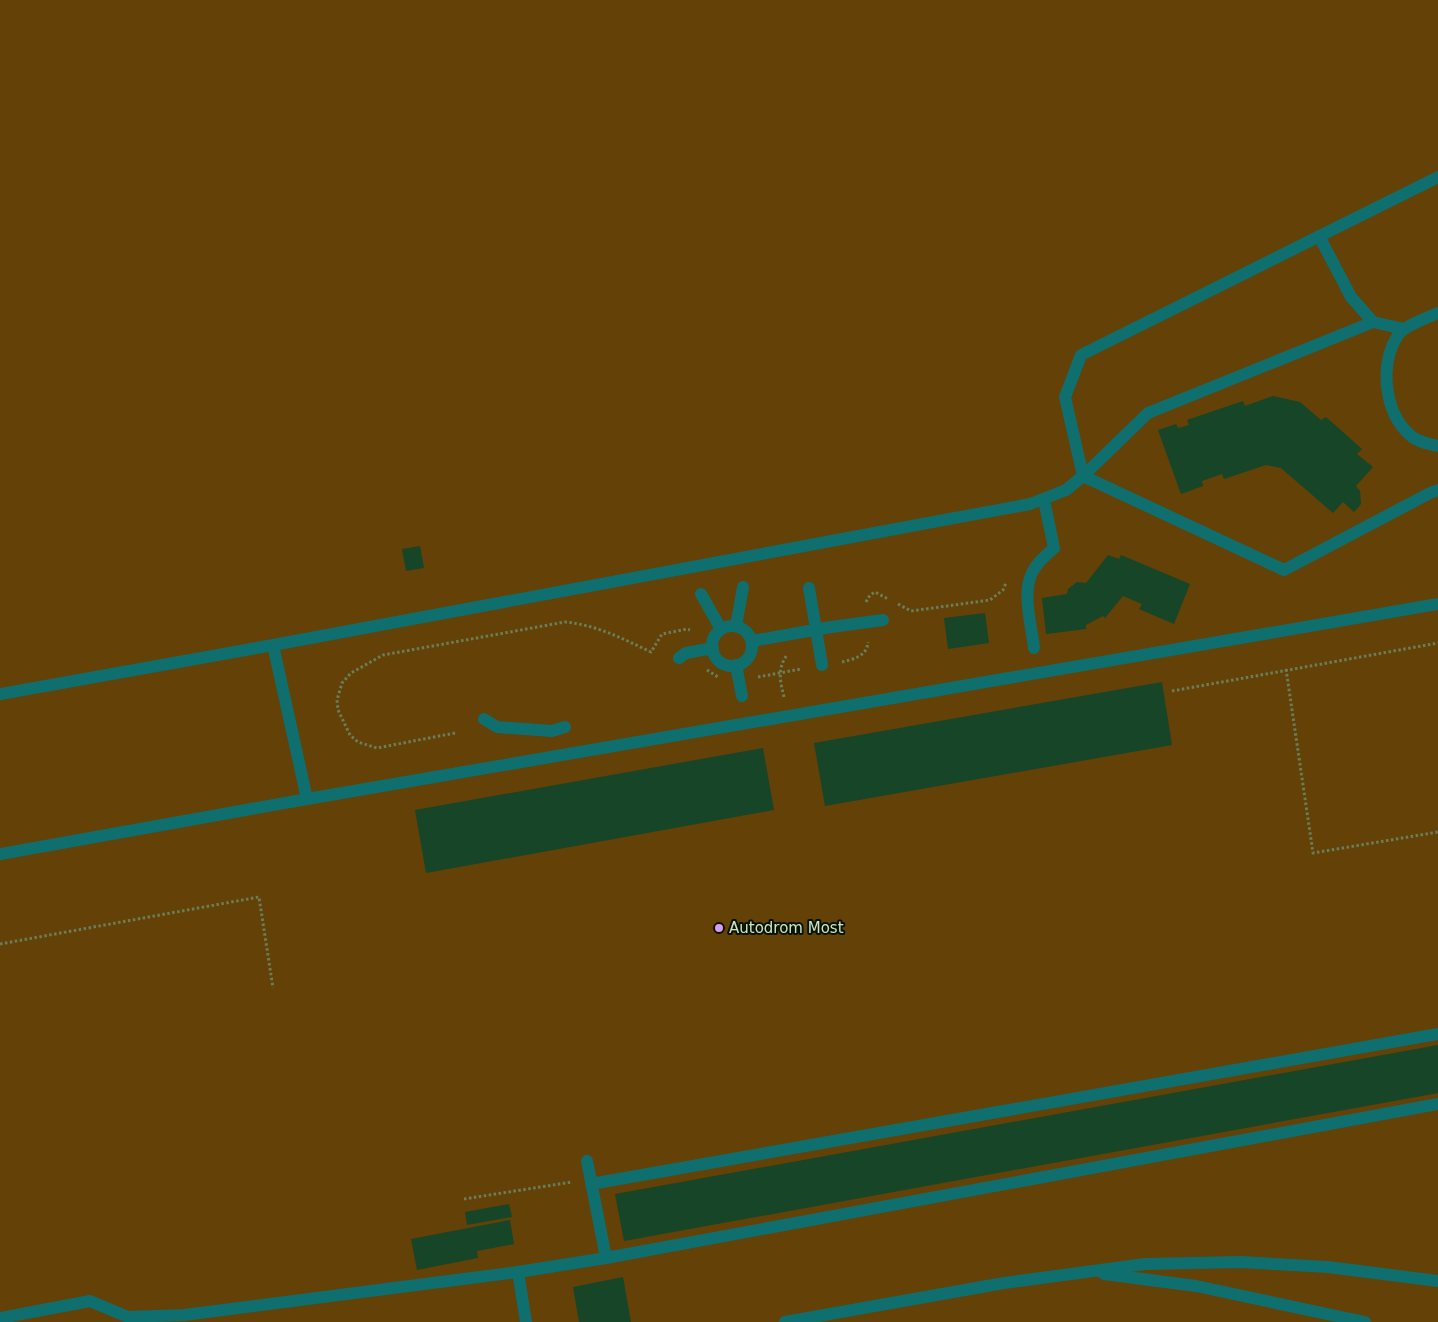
<svg xmlns="http://www.w3.org/2000/svg" width="1438" height="1322" viewBox="0 0 1438 1322" font-family="'DejaVu Sans',sans-serif">
	<style>
		.green { fill: #644106 }
		.building { fill: #164528 }
		.lines { fill: none; stroke-linecap: round; stroke-linejoin: round }
		.path { stroke: #6a7e59; stroke-width: 3; stroke-dasharray: 2.5 2.5; stroke-linecap: butt }
		.lane { stroke: #0f6f6e; stroke-width: 12 }
		.street { stroke: #0f6f6e; stroke-width: 12 }
		.poi-dot { fill: #d89bf8; stroke: #071301; stroke-width: 2 }
		.labels { text-anchor: middle; dominant-baseline: central; stroke-width: 4; stroke-linejoin: round; paint-order: stroke }
		.poi-label { font-size: 15px; fill: #d1e3c5; stroke: #071301; text-anchor: start }
	</style>
	<rect width="100%" height="100%" fill="#172d03"/>
	<!-- green -->
	<rect class="green" x="0" y="0" width="1438" height="1322"/>
	<!-- building -->
	<g class="building">
		<polygon points="1273,396 1300,402 1321,420 1326,417 1362,449 1357,454 1373,467 1356,486 1360,491 1361,504 1354,512 1343,502 1333,513 1281,468 1266,465 1224,479 1222,474 1202,481 1203,486 1181,494 1158,430 1176,424 1178,428 1189,425 1187,420 1243,401 1245,406"/>
		<polygon points="420,546 424,568 406,571 402,549"/>
		<polygon points="1108,555 1119,559 1121,555 1190,584 1174,624 1139,609 1142,604 1123,596 1105,618 1103,616 1086,625 1086,629 1046,634 1042,598 1067,594 1068,589 1077,582 1086,583"/>
		<polygon points="985,613 989,643 948,649 944,618"/>
		<polygon points="1162,682 1172,745 825,806 814,743"/>
		<polygon points="763,748 774,810 426,873 415,810"/>
		<polygon points="1438,1045 1438,1093 624,1241 615,1194"/>
		<polygon points="509,1204 512,1217 467,1225 465,1212"/>
		<polygon points="510,1220 514,1244 477,1251 478,1258 417,1270 411,1239"/>
		<polygon points="623,1277 631,1322 579,1322 573,1287"/>
	</g>
	<g class="lines">
		<!-- path -->
		<g class="path">
			<polyline points="866,602 870,595 875,592 888,599"/>
			<polyline points="898,604 911,611 990,600 1003,590 1006,583"/>
			<path d="M842,662C854,659 867,656 868,642"/>
			<polyline points="1286,669 1313,853 1438,832"/>
			<polyline points="707,670 718,677"/>
			<polyline points="758,677 801,669"/>
			<polyline points="1172,691 1438,643"/>
			<path d="M784,697C780,681 777,669 787,655"/>
			<path d="M455,733L377,748L358,742L350,735L338,710L337,700L342,683L351,673L383,655L565,622C597,625 623,639 651,652L662,634L687,629L690,630"/>
			<polyline points="0,944 259,897 273,988"/>
			<polyline points="464,1199 572,1182"/>
		</g>
		<!-- lane -->
		<g class="lane">
			<polyline points="1438,177 1081,355 1065,397 1083,476 1284,570 1430,493 1438,490"/>
			<polyline points="1319,236 1351,297 1373,322"/>
			<path d="M1438,313C1427,318 1404,326 1398,335C1379,364 1384,412 1410,435C1417,442 1429,444 1438,446"/>
			<polyline points="809,588 822,665"/>
			<polyline points="701,594 721,629"/>
			<polyline points="736,626 743,587"/>
			<circle cx="732" cy="646" r="20"/>
			<polyline points="752,641 831,627 883,620"/>
			<polyline points="273,645 307,799"/>
			<path d="M1034,648C1032,628 1023,597 1030,578C1034,565 1045,556 1054,548L1044,500"/>
			<polyline points="679,658 686,653 713,648"/>
			<polyline points="736,665 742,696"/>
			<polyline points="484,719 497,727 552,731 565,727"/>
			<polyline points="0,854 307,799 1438,604"/>
			<polyline points="587,1161 606,1258"/>
			<polyline points="591,1184 1438,1034"/>
			<polyline points="518,1272 526,1322"/>
			<polyline points="1104,1274 1196,1286 1365,1322"/>
			<polyline points="0,1318 90,1301 128,1317 184,1315 518,1272 606,1258 1438,1104"/>
			<polyline points="785,1322 1004,1283 1145,1264 1241,1262 1328,1267 1438,1281"/>
		</g>
		<!-- street -->
		<polyline class="street" points="0,694 273,645 1030,504 1066,490 1083,476 1148,413 1373,322 1404,329"/>
	</g>
	<!-- markers -->
	<circle class="poi-dot" cx="719" cy="928" r="5"/>
	<g class="labels">
		<!-- poi labels -->
		<g class="poi-label">
			<text x="729" y="928">Autodrom Most</text>
		</g>
	</g>
</svg>
